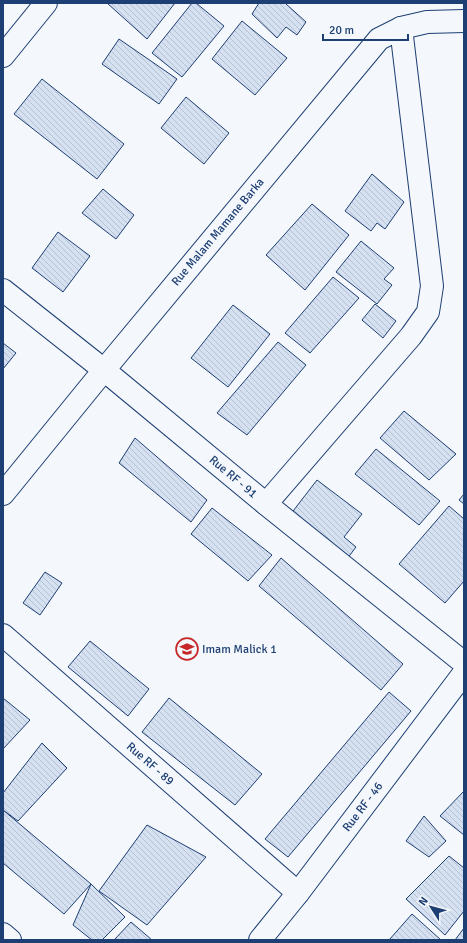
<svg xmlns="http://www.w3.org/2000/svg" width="467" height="943" viewBox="0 0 467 943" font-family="Signika,sans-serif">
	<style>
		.building { fill: url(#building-back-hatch); stroke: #1d3f73 }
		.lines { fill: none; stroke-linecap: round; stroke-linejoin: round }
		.minor-casing { stroke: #1d3f73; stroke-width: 24 }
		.minor { stroke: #f4f7fb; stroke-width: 22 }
		.labels { text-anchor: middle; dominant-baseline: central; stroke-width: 3; stroke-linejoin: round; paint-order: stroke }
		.street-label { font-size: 12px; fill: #1d3f73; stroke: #f4f7fb }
		.poi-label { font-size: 12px; fill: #1d3f73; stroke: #f4f7fb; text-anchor: start }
	</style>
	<defs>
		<pattern id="building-back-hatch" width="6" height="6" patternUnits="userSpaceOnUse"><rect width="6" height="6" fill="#d5e0f0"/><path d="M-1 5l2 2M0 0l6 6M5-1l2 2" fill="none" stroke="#b6c1d1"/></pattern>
	</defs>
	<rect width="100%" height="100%" fill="#f4f7fb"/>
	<!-- building -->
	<g class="building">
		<polygon points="107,3 175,3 147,39"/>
		<polygon points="192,3 196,3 224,26 182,77 152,53"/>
		<polygon points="259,3 285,3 306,22 297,35 286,27 277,38 252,14"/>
		<polygon points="242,21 287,58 255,95 212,59"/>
		<polygon points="119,39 177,79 159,104 102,64"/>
		<polygon points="42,79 124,144 97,179 14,114"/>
		<polygon points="186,97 229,133 204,164 161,128"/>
		<polygon points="372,174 404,202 385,229 377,223 371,231 345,211"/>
		<polygon points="103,189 134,215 116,239 82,213"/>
		<polygon points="312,204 349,235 305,290 266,255"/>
		<polygon points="58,232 90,256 63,292 32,268"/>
		<polygon points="361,241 394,268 384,279 392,285 377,304 336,272"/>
		<polygon points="333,277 359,298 310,353 285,333"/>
		<polygon points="375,304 396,321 383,338 362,320"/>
		<polygon points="233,305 270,334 228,387 191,358"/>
		<polygon points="278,342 306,365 247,435 217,413"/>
		<polygon points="3,343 16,353 3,369"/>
		<polygon points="404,411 456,454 429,480 380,438"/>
		<polygon points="135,438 207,500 191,522 119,463"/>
		<polygon points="376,449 440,501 419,525 355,474"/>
		<polygon points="317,480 362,514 344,537 356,547 347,559 290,515"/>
		<polygon points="464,494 464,504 459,500"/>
		<polygon points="449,506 464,519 464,581 445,603 399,564"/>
		<polygon points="212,508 272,555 248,581 191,534"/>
		<polygon points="281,558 403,664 381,690 259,586"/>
		<polygon points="45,572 62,583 40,615 23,603"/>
		<polygon points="90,641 149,689 128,716 68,667"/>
		<polygon points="389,692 411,711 288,857 265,839"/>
		<polygon points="3,698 30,720 3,749"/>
		<polygon points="169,698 262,774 235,805 142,732"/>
		<polygon points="42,743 67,768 18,821 3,810 3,793"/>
		<polygon points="464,791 464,835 440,816"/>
		<polygon points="3,810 91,884 64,914 3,863"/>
		<polygon points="424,816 446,841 429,857 406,841"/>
		<polygon points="147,825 206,857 147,925 99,891"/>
		<polygon points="449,856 464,868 464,911 445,935 406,899"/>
		<polygon points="91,884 125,917 102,940 92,940 73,925"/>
		<polygon points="412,914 441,940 389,940"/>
		<polygon points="131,922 152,940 114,940"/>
		<polygon points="464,928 464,940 455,940"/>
	</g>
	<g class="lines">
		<!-- minor casing -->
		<g class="minor-casing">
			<g id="minor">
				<polyline points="3,56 46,3"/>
				<polyline points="3,290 104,370 266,504 464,663"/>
				<polyline points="3,494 104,370 379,39 401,28 427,22 464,21"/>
				<polyline points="266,504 411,336 428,312 432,286 401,28"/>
				<polyline points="3,635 298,893"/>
				<polyline points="3,934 10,940"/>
				<polyline points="260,940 298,893 464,673"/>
			</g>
		</g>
		<!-- minor -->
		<use href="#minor" class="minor"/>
	</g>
	<!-- icons -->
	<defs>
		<g id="school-ring" transform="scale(1.15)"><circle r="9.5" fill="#f4f7fb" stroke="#c62828" stroke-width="1.5"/><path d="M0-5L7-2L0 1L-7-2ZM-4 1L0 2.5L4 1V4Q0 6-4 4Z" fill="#c62828"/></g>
	</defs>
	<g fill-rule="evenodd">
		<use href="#school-ring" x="187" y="649"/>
	</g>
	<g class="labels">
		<!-- street labels -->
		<g class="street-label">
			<text transform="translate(218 232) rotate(-50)">Rue Malam Mamane Barka</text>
			<text transform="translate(233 477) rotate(40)">Rue RF - 91</text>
			<text transform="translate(150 764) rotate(41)">Rue RF - 89</text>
			<text transform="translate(363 807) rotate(-53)">Rue RF - 46</text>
		</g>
		<!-- poi labels -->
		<g class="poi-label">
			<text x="202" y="649">Imam Malick 1</text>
		</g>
	</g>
	<!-- border -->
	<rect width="467" height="943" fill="none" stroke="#1d3f73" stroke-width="8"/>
	<!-- north arrow -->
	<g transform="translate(431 907) rotate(306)" stroke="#f4f7fb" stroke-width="3" paint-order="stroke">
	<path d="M0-3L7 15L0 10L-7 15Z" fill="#1d3f73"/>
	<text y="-6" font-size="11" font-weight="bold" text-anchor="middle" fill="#1d3f73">N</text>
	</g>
	<!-- scale -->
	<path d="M323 34v6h85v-6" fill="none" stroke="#1d3f73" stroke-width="2"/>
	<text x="329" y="34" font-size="12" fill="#1d3f73" stroke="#f4f7fb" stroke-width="3" paint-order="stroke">20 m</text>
</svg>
